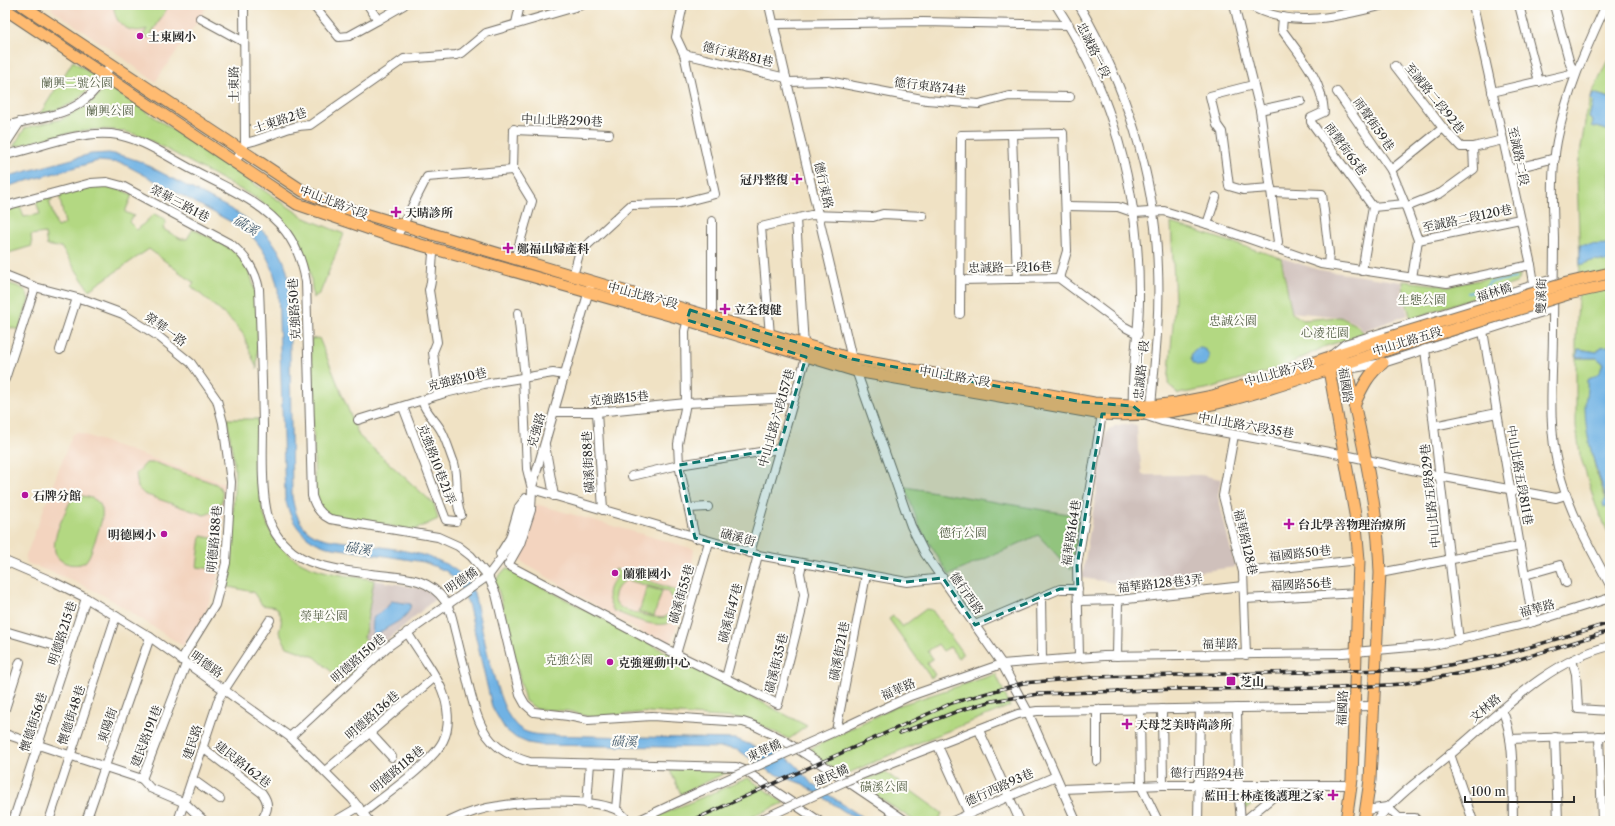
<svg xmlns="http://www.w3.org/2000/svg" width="1615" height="826" viewBox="0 0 1615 826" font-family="'Libre Caslon Text','Noto Serif TC',serif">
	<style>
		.built { fill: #f3d4bf }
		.industrial { fill: #cfc0bb }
		.green { fill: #b3d882; stroke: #6f8256; fill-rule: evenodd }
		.water { fill: #6fb2e4; stroke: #4d6e88 }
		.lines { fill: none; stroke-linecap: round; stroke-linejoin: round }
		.stream { stroke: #6fb2e4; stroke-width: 2 }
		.minor-casing { stroke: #706b61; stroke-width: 10 }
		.major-casing { stroke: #706b61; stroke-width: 13 }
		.minor { stroke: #fff; stroke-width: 8 }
		.major { stroke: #ffbb71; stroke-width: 11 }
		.rail-casing { stroke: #2b2b2b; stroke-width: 3.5 }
		.rail { stroke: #fdfcf7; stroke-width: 2; stroke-dasharray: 6; stroke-linecap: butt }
		.minor-bridge-casing { stroke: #706b61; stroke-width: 10; stroke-linecap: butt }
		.major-bridge-casing { stroke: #706b61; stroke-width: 13; stroke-linecap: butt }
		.minor-bridge { stroke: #fff; stroke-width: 8 }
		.major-bridge { stroke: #ffbb71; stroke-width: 11 }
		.marked { fill: #0f766e; fill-opacity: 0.2; stroke: #0f766e; stroke-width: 3; stroke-dasharray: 8 5; stroke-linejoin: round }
		.poi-dot { fill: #b5179e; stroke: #fdfcf7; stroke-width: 1.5 }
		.labels { text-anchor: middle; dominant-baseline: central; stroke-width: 4; stroke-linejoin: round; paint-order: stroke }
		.poi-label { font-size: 12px; font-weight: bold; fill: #2b2b2b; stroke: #fdfcf7; text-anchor: start }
		.street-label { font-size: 12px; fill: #2b2b2b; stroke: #fdfcf7 }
		.park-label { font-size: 12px; fill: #545f45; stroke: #fdfcf7 }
		.water-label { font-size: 13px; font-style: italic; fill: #435a6c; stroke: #fdfcf7 }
	</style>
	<rect width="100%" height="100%" fill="#fdfcf7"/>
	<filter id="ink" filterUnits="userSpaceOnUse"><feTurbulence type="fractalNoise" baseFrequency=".025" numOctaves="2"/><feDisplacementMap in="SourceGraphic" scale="8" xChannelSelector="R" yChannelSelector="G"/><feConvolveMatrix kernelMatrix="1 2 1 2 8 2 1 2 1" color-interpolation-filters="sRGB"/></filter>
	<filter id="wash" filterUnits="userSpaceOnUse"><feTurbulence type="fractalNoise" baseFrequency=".012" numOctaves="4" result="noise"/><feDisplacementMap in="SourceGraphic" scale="16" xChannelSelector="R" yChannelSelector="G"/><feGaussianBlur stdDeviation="0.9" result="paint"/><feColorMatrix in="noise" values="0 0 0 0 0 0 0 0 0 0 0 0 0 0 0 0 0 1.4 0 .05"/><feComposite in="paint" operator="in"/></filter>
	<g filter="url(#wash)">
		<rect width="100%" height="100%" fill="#f0e2c4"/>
		<!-- built -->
		<g class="built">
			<polygon points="54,5 207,5 200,18 155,82 118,54 51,9"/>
			<polygon points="77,432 223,483 225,487 221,555 216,585 203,618 183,646 105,596 67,578 27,563 25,558 72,435"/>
			<polygon points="536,504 694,549 690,586 669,649 517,559"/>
		</g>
		<!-- industrial -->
		<g class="industrial">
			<polygon points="1282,258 1319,270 1402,282 1402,296 1408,315 1363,331 1356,323 1342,317 1292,312"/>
			<polygon points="1123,424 1137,425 1138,451 1140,455 1142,475 1201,475 1221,479 1218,496 1235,567 1115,583 1082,578 1106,432 1115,426"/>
			<polygon points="374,580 420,588 431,593 435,599 376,650 364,638"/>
		</g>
		<!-- green -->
		<g class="green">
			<path d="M114,5H169L149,38L143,35L147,29C130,35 113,24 114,5Z"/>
			<path d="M1610,55V98L1593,93V101L1589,118L1593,121L1592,126L1610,131V244L1580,246V264L1595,260L1610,262V346L1601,347L1597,352L1578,349L1577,358H1597L1603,363C1601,373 1596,376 1587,380C1589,395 1584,410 1587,426C1589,441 1593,456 1596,471C1600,483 1605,494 1607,506L1610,509V537L1596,506L1580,455L1576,426V337L1580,265L1577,173L1586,116L1592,93Z"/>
			<path d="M73,61L95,76C84,102 66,108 40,114Z"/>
			<path d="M108,86L305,218L344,234L320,293L313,298L311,278L307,259L292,230L256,198L146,138C98,119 60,136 13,147L25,128L62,119L89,104Z"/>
			<path d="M96,186L116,187L132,195L125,212L134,216L129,222L137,230L154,214L165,219L166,223L163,229L181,239H187L193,229C206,236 225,244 236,253C264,278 257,335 257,369L243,334L233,322L191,286L194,283L149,249L89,290L61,247L47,246L45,233L31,235L32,246L5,254V209L20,206L24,217L40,214L36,201L51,196L52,200L49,201L57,227L65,224L59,194Z"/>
			<polygon points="1171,223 1281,258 1292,313 1303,320 1340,317 1355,324 1365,334 1326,346 1283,367 1210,388 1178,394 1168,384 1175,300"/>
			<polygon points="1516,273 1520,276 1519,280 1516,283 1411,319 1404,295 1403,281 1448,286"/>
			<polygon points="7,283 20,287 26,291 29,300 19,330 5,326 5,284"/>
			<path d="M319,338L359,436L434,504L438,519L414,530L332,516C322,511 319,506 315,496L311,339Z"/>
			<path d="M227,419H258C260,475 248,545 314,568C333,575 354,576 374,580L364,638L376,650L342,681L315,657L287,647L279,632C282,622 283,616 276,607L262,605L253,592L225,586L231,561L235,469Z"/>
			<path d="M146,463H156L216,484C231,495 219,512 204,515L144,494L138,488L136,474Z"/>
			<polygon points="905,487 1080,516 1071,570 1038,535 949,575 920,528"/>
			<path d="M83,496C111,500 102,520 96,538C93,545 91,555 86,561C82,565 74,565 69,564C40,557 62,520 69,504L72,499Z"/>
			<polygon points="201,536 217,539 213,569 197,567"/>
			<polygon points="506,568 807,726 789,739 748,719 650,712 589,717 569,711 537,709 525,701 499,592 494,582"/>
			<path d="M615,569L675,590C679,597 681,605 678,613C669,637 631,617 614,611C606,599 605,587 618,577L613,575ZM627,580L667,591L674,602C673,609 671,614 665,617C659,620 625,611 620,607C609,598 617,585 627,580Z"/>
			<polygon points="647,587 662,591 654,616 639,612"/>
			<polygon points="926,609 932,610 963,654 958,658 950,647 943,651 938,644 928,651 933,659 927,663 935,675 931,678 889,619 893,616 902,627"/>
			<polygon points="996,674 1010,706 913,745 844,775 806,751 894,707"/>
			<polygon points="669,768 736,768 681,794"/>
			<polygon points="885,772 942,813 939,821 915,821 856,783"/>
			<polygon points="748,778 784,803 742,821 646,821"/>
			<polygon points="1243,789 1266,792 1267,795 1246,809"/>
		</g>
		<!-- water -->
		<g class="water">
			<polygon points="1593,93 1610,98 1610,131 1592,126 1593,121 1589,118 1593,101 1591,99"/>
			<path d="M109,153L124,156L139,161C160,172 181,183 202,194C240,214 283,232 289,282L292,496C294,508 297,520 306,529C316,539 332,540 346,542C386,549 457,550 474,593C481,622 496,706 515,724C523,733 532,734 543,735L736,739L761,749L781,753L796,765L811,783L868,821H859L803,784L770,772L738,750L729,748L540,745L528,743L516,738L505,729L492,707L468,603L456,580L446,571L424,562L327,547C302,539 291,523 285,498L278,289C272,263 264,248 246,230L122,163L98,161L5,187V177L91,154Z"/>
			<polygon points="1610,244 1610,262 1595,260 1580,265 1580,245"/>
			<path d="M1610,346V509L1607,506L1604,507L1603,503L1607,498C1596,470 1585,439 1585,407C1585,398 1588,389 1587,380C1596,376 1601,373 1603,363L1597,358H1577L1578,349L1597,352L1601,347Z"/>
			<circle cx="1200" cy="357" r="9"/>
			<path d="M391,601L411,604C408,625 378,625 372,643L373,618L390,604Z"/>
		</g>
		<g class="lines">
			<!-- stream -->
			<polyline class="stream" points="1468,293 1484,289 1490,282 1516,278"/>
		</g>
	</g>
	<g filter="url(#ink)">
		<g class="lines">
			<!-- minor casing -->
			<g class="minor-casing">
				<g id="minor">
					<polyline points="313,5 339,37 349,36 378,20"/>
					<polyline points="368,5 378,20 404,5"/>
					<polyline points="769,5 852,359 911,526 925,554 1002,664 1028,712 1076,821"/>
					<path d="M1056,5C1114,94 1140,194 1139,300C1139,335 1131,371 1133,406L1144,415L1162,421L1345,455L1439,476L1556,498L1566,495"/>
					<path d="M1079,5C1126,86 1155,175 1158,269C1160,315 1155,360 1151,406L1148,410"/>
					<polyline points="1234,5 1260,110 1278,242 1276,248"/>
					<path d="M1249,5C1292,30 1339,16 1384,5"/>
					<polyline points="1473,5 1531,265 1539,313"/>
					<polyline points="1519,5 1539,82"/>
					<path d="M1606,5C1585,51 1567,90 1557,141C1551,172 1553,205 1554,237C1554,269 1553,300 1553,331C1553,376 1547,422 1558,467C1568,510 1589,546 1610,585"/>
					<path d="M1283,17L1282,30C1300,55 1322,79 1324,112L1311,118V122L1373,207L1405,204"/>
					<polyline points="200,18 244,42"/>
					<polyline points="516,23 520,5"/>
					<polyline points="774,24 923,22 1069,25"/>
					<polyline points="684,54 786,78"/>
					<polyline points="1395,66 1443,128 1461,147 1473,147 1503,140"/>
					<polyline points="788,82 828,81 927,100 979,104 1009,96 1070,97"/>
					<polyline points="1253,85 1210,96 1217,125 1222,132 1229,186 1243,190 1271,188"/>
					<polyline points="1337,92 1391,170 1405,204 1418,240 1412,278"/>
					<polyline points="1492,92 1575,73 1570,64 1554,5"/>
					<polyline points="1260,110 1301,101"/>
					<path d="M5,126C55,113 86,117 111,64"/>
					<polyline points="514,130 609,134"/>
					<polyline points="1012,134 1017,279"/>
					<path d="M245,143C267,139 287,125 310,125L404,59L456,55L462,53L486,33L582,5"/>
					<polyline points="5,145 20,122"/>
					<path d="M5,155C39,148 76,131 111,134C141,137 166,156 191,169C223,186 264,202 286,232C297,247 303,264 306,282L312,496C315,507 320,514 330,519L438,537L458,546L471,556L488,576L496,594L520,695L525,704L534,712L568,716L588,720L652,716L743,722L755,726L780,738L829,769L906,821"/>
					<polyline points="235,161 242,152 245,143 244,5"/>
					<polyline points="1536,163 1555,158"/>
					<polyline points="513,170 532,201 515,259"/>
					<polyline points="513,170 514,129"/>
					<polyline points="1391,170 1443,128"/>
					<polyline points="1509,170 1532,164"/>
					<polyline points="1272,192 1322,194 1329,253 1328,265"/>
					<path d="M5,206L91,183L107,182L122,186L232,245C247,258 255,270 259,289C261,335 262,380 263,425C263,452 261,481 266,508C268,522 276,537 286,546C307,568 343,570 371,574C400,578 427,575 445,601C452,611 453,624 456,634C460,652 465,669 469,687C479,727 486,750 530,762L736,767L744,770L819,821"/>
					<polyline points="1066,206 1118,207 1135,213 1164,211 1207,224 1321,264 1447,283 1531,265"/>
					<polyline points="1406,207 1441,193 1474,169 1473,147"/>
					<polyline points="796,219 804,346"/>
					<polyline points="1207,224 1216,197"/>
					<polyline points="396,238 427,177 513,170"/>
					<polyline points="1418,240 1520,219"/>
					<path d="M434,248C431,261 433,282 429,290L437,342L433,352L438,395"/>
					<polyline points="1362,271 1373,207"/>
					<polyline points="5,275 35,287 85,300 123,314 158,336 191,363 217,400 223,423 231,482 226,563 215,605 181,660"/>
					<polyline points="573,276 579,254 583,249 631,205 676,204 715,194 684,54 676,37 683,5"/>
					<polyline points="961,280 1059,278 1123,326 1138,334"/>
					<polyline points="518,313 525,378"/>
					<polyline points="960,314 961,135 1063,133 1067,251 1059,278"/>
					<polyline points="689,315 685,331 686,403 678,444 679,465 695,538"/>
					<polyline points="712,317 712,221"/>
					<polyline points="1483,331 1533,622"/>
					<polyline points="770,335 761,227 811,215 873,217 883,214 923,216"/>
					<polyline points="1425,349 1459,641"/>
					<polyline points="60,350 77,298"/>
					<polyline points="1333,354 1345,344 1553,279"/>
					<polyline points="1342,370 1383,363 1552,309"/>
					<polyline points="523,378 527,469 532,489 531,510 520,544 508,565 676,654 778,704 801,613 804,594 800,573 802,564"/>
					<polyline points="5,379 35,287"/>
					<path d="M422,401C427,415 436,420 442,432C447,442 450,453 454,463C459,480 454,501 461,515"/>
					<polyline points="403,407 446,520 456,521"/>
					<polyline points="554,412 597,412 686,403 794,398"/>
					<polyline points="597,412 603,510"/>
					<polyline points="358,420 445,393 484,384 553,373 564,375"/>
					<polyline points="1434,426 1497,413"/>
					<polyline points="1234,435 1223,496 1243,572 1246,655"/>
					<polyline points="545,445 554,496"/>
					<polyline points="632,476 679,465 779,449"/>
					<polyline points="769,486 806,357"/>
					<polyline points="532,487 590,287"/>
					<polyline points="532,489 758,555 907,582 943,578"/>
					<polyline points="689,508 708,507"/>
					<polyline points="750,553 768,490"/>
					<polyline points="500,554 510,538 519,507 526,498"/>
					<polyline points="5,561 54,582 86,598 150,637 290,737 352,799 369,821"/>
					<polyline points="1243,572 1359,560"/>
					<polyline points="1380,573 1520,546"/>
					<polyline points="1525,575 1560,565 1566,583"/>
					<polyline points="1041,597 1042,660"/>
					<polyline points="1244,599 1360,593"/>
					<polyline points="1078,601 1118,600 1243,586"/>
					<polyline points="975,625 1060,589 1078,589"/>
					<polyline points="5,631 69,650"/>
					<polyline points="676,654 709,542"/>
					<polyline points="1117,656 1118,600"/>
					<polyline points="1079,657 1077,566 1102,414"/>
					<polyline points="1572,660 1576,674 1578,709 1610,711"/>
					<polyline points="726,678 758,555"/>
					<polyline points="1237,708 1238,786 1241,821"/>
					<polyline points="5,709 20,662"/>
					<polyline points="1097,709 1097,761"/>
					<polyline points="1162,709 1163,785"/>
					<polyline points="1140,710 1141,786 1158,821"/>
					<path d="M1502,710C1516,739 1512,788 1513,821"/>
					<polyline points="979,730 1020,821"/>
					<polyline points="836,731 910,696 1002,664 1104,656 1343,653 1434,645 1533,622 1610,598"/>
					<polyline points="836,731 866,575"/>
					<polyline points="370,733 392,757"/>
					<polyline points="5,734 142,779 186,664"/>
					<polyline points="1599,736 1602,821"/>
					<polyline points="290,737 386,648 488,576 515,540 529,498"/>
					<polyline points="1555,737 1558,821"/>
					<polyline points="1510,739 1610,736"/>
					<polyline points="938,746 969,814"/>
					<path d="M203,748L262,793C270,804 268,810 261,821"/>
					<polyline points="914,754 1018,714 1037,711 1374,706"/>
					<polyline points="1450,754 1473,821"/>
					<polyline points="325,771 435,677"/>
					<polyline points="142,779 150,788 185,803 204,821"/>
					<polyline points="192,779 220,799"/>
					<polyline points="1062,789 1163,785 1351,785"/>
					<polyline points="587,804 590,763"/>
					<polyline points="1387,807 1402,821"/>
					<polyline points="616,809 620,764"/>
					<polyline points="1366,810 1387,807"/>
					<path d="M364,812C384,796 432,763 443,741C451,725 448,705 442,690C434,670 418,651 407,632"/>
					<polyline points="13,821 86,598"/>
					<polyline points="49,821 116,616"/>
					<polyline points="86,821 150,637"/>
					<polyline points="178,821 219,698 270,620"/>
					<polyline points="335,821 359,807"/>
					<path d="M450,821C465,814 482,808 499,806C529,801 586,798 615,809C621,812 624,816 628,821"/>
					<polyline points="637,821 701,791"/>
					<polyline points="953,821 1056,776"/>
					<polyline points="1198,821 1200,708"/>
					<polyline points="1244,821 1272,798 1277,786"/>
					<path d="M1376,821C1397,795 1425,776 1451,754C1499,714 1547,661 1610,646"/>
					<polyline points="1399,821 1399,818 1415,818 1417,821"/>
				</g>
			</g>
			<!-- major casing -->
			<g class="major-casing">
				<g id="major">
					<polyline points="22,5 303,191 335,205 852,359 1094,403 1151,406 1177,403 1213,396 1387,338"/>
					<path d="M5,9L297,204L396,238L687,320L856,371L1102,414C1202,421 1296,378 1390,349"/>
					<path d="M1339,360L1345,363L1347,370C1361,437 1378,504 1380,573L1370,780L1364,821"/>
					<polyline points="1330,364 1329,370 1355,514 1359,560 1352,779 1346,821"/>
					<path d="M1354,405C1362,388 1368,374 1383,363"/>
				</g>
			</g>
			<!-- minor -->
			<use href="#minor" class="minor"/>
			<!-- major -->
			<use href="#major" class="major"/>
			<!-- rail casing -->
			<g class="rail-casing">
				<g id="rail">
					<polyline points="900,733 958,711 992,701 1039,694 1177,689 1339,688 1402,684 1494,667 1610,631"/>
					<polyline points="691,821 952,703 1023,683 1093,677 1430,669 1513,652 1610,623"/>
				</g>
			</g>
			<!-- rail -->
			<use href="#rail" class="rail"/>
			<!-- minor-bridge casing -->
			<g class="minor-bridge-casing">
				<g id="minor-bridge">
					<polyline points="701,791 836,731"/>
					<polyline points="758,821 848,780 914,754"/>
				</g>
			</g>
			<!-- major-bridge casing -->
			<g class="major-bridge-casing">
				<g id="major-bridge">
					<polyline points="1387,338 1567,283 1610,273"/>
					<polyline points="1390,349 1568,294 1610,285"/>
				</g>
			</g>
			<!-- minor-bridge -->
			<use href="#minor-bridge" class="minor-bridge"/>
			<!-- major-bridge -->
			<use href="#major-bridge" class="major-bridge"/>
		</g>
	</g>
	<!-- marked area -->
	<path class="marked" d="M690,310L852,359L1082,402L1133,406L1144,415L1102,414L1077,566L1078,589H1060L975,625L943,578L906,582L758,555L695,538L679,465L779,449L806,357L687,320Z"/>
	<!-- markers -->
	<g class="poi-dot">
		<circle cx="140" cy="36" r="4"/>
		<path d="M795 173h4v4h4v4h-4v4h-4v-4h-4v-4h4z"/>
		<path d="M394 206h4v4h4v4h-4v4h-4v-4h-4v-4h4z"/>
		<path d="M506 242h4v4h4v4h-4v4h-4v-4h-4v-4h4z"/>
		<path d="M723 303h4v4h4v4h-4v4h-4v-4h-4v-4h4z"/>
		<circle cx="25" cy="495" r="4"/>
		<path d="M1287 518h4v4h4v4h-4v4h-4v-4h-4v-4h4z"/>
		<circle cx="164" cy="534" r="4"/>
		<circle cx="615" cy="573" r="4"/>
		<circle cx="610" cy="662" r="4"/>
		<rect x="1226" y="676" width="10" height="10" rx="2"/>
		<path d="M1125 718h4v4h4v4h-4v4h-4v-4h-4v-4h4z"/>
		<path d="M1331 789h4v4h4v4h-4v4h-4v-4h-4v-4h4z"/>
	</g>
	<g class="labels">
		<!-- poi labels -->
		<g class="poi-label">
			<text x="148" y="36">士東國小</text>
			<text x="788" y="179" text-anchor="end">冠丹整復</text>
			<text x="405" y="212">天晴診所</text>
			<text x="517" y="248">鄭福山婦產科</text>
			<text x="734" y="309">立全復健</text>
			<text x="33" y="495">石牌分館</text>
			<text x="1298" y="524">台北學善物理治療所</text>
			<text x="156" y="534" text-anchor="end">明德國小</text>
			<text x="623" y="573">蘭雅國小</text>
			<text x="618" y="662">克強運動中心</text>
			<text x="1240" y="681">芝山</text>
			<text x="1136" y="724">天母芝美時尚診所</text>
			<text x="1324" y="795" text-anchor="end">藍田士林產後護理之家</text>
		</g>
		<!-- street labels -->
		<g class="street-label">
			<text transform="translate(1094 50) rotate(64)">忠誠路一段</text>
			<text transform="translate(738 54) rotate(13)">德行東路81巷</text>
			<text transform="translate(233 84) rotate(-90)">士東路</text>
			<text transform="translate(930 86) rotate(7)">德行東路74巷</text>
			<text transform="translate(1435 98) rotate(51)">至誠路二段92巷</text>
			<text transform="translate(280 120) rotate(-18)">士東路2巷</text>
			<text transform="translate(562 120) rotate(2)">中山北路290巷</text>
			<text transform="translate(1374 124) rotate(55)">雨聲街59巷</text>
			<text transform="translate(1346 149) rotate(54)">雨聲街65巷</text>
			<text transform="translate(1519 156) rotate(78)">至誠路二段</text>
			<text transform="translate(824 185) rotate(77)">德行東路</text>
			<text transform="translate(334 202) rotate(21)">中山北路六段</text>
			<text transform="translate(180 203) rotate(28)">榮華三路1巷</text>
			<text transform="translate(1467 218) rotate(-12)">至誠路二段120巷</text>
			<text transform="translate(1010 267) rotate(-1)">忠誠路一段16巷</text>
			<text transform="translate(1494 292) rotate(-17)">福林橋</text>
			<text transform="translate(643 295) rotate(15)">中山北路六段</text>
			<text transform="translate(1541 296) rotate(-89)">雙溪街</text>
			<text transform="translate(294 309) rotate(-93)">克強路50巷</text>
			<text transform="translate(166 329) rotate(36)">榮華一路</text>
			<text transform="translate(1407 341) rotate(-17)">中山北路五段</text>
			<text transform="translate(1141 370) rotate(-84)">忠誠路一段</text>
			<text transform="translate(1279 372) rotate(-16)">中山北路六段</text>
			<text transform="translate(955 376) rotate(10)">中山北路六段</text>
			<text transform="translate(457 379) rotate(-14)">克強路10巷</text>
			<text transform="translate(1346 385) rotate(82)">福國路</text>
			<text transform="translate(619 398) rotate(-5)">克強路15巷</text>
			<text transform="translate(776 418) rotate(-74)">中山北路六段157巷</text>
			<text transform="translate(1246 425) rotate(10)">中山北路六段35巷</text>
			<text transform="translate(536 430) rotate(-74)">克強路</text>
			<text transform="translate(588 462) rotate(-93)">磺溪街88巷</text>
			<text transform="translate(437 464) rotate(69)">克強路10巷21弄</text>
			<text transform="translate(1520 475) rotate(80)">中山北路五段811巷</text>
			<text transform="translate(1430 496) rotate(-96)">中山北路五段829巷</text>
			<text transform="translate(1071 533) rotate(-81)">福華路164巷</text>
			<text transform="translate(738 537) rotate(15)">磺溪街</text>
			<text transform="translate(214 539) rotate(-85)">明德路188巷</text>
			<text transform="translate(1246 542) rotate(77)">福華路128巷</text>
			<text transform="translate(1300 553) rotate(-6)">福國路50巷</text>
			<text transform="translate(461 580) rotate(-34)">明德橋</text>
			<text transform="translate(1160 583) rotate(-6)">福華路128巷3弄</text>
			<text transform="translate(1301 584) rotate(-3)">福國路56巷</text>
			<text transform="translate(967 593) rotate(55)">德行西路</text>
			<text transform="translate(681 594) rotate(-74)">磺溪街55巷</text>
			<text transform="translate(1537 608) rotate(-15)">福華路</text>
			<text transform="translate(730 613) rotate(-75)">磺溪街47巷</text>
			<text transform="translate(62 633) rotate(-72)">明德路215巷</text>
			<text x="1220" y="643">福華路</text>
			<text transform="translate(839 651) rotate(-79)">磺溪街21巷</text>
			<text transform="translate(358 658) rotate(-41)">明德路150巷</text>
			<text transform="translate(776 663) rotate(-76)">磺溪街35巷</text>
			<text transform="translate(207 664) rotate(35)">明德路</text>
			<text transform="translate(898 689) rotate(-23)">福華路</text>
			<text transform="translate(1342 708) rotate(-87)">福國路</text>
			<text transform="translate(1485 708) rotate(-40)">文林路</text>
			<text transform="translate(71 715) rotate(-72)">懷德街48巷</text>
			<text transform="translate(372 715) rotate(-41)">明德路136巷</text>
			<text transform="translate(33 722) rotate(-72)">懷德街56巷</text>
			<text transform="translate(107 725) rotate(-71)">東陽街</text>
			<text transform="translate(146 736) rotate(-69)">建民路191巷</text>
			<text transform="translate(192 742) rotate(-72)">建民路</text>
			<text transform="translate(764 750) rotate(-24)">東華橋</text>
			<text transform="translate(243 764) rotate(38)">建民路162巷</text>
			<text transform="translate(397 769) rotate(-40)">明德路118巷</text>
			<text transform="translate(1207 773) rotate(1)">德行西路94巷</text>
			<text transform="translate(831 775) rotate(-23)">建民橋</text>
			<text transform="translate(999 787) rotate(-24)">德行西路93巷</text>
		</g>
		<!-- park labels -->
		<g class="park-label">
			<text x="77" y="82">蘭興二號公園</text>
			<text x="110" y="110">蘭興公園</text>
			<text x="1422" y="299">生態公園</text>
			<text x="1233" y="320">忠誠公園</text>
			<text x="1325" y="332">心凌花園</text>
			<text x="963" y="532">德行公園</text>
			<text x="324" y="615">榮華公園</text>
			<text x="569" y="659">克強公園</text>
			<text x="884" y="786">磺溪公園</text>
		</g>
		<!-- water labels -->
		<g class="water-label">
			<text transform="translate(246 225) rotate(31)">磺溪</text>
			<text transform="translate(358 548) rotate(10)">磺溪</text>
			<text transform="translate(624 741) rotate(2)">磺溪</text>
		</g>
	</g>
	<!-- margin -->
	<rect width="1615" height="826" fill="none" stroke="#fdfcf7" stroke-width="20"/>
	<!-- scale -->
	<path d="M1465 796v6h109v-6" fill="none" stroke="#2b2b2b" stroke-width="2"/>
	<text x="1471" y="796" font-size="12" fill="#2b2b2b" stroke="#fdfcf7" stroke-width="3" paint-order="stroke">100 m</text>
</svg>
